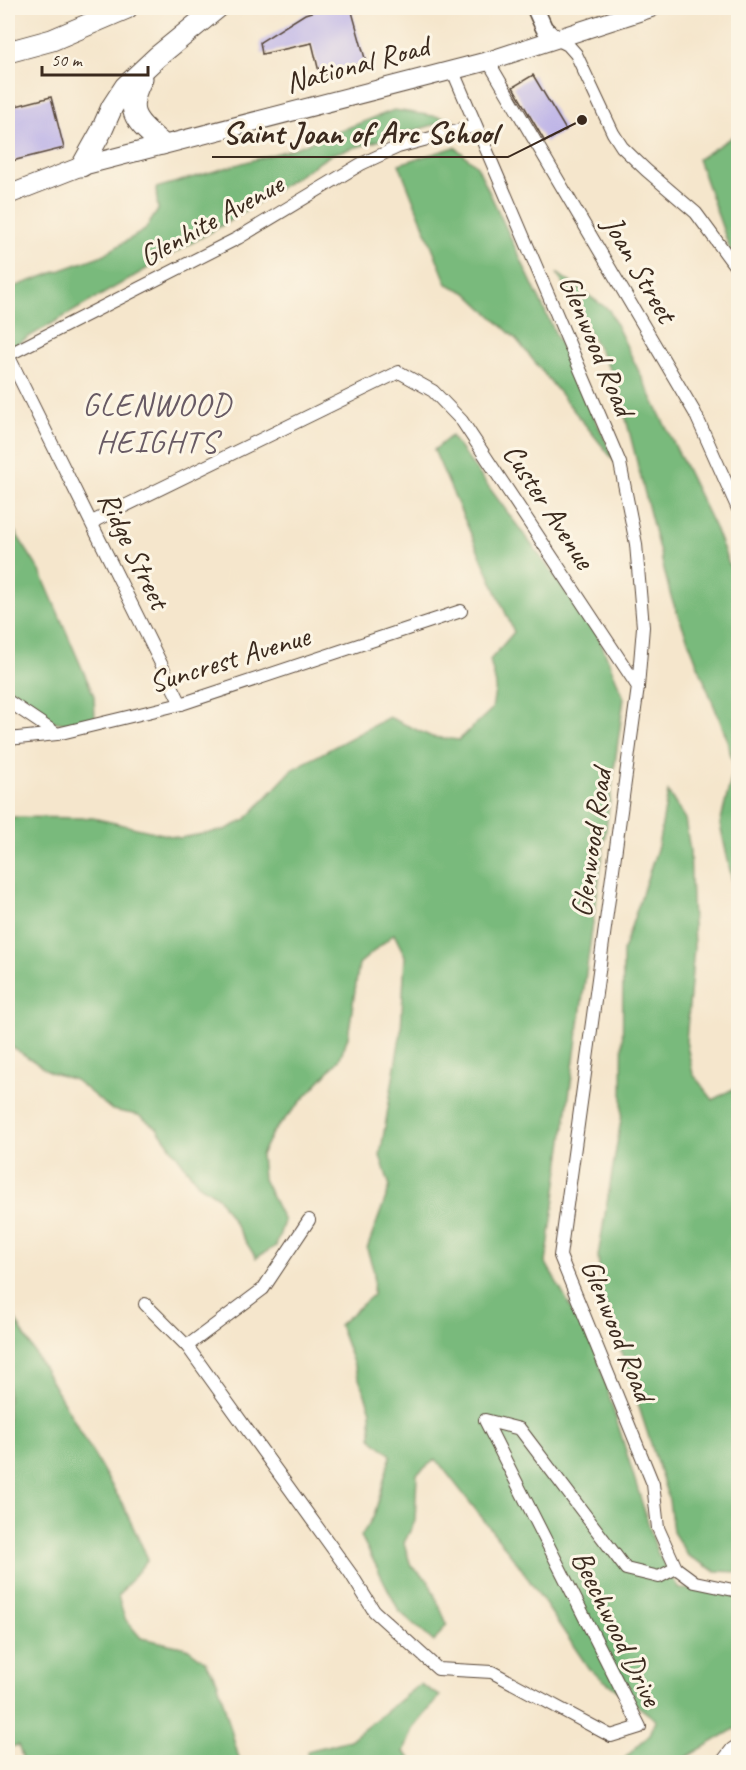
<svg xmlns="http://www.w3.org/2000/svg" width="746" height="1770" viewBox="0 0 746 1770" font-family="Caveat,sans-serif">
	<style>
		.forest { fill: #79ba7c; stroke: #5a724d; stroke-width: 1.5 }
		.building { fill: #bcb2e7 }
		.lines { fill: none; stroke-linecap: round; stroke-linejoin: round }
		.street-casing { stroke: #574638; stroke-width: 14 }
		.secondary-casing { stroke: #574638; stroke-width: 19 }
		.primary-casing { stroke: #574638; stroke-width: 20 }
		.highway-casing { stroke: #574638; stroke-width: 23 }
		.street { stroke: #fff; stroke-width: 12 }
		.secondary { stroke: #fff; stroke-width: 16 }
		.primary { stroke: #fff; stroke-width: 18 }
		.highway { stroke: #fff; stroke-width: 21 }
		.labels { text-anchor: middle; dominant-baseline: central; stroke-width: 6; stroke-linejoin: round; paint-order: stroke }
		.street-label { font-size: 30px; fill: #3b2a1e; stroke: #fcf5e5 }
		.neighbourhood-label { font-size: 32px; letter-spacing: 1.5px; fill: #685a64; stroke: #fcf5e5 }
		.leader { fill: none; stroke: #3b2a1e; stroke-width: 2 }
		.callout-dot { fill: #3b2a1e; stroke: #fcf5e5; stroke-width: 2 }
		.callout-label { font-size: 32px; text-anchor: middle; font-weight: bold; fill: #3b2a1e; stroke: #fcf5e5; stroke-width: 6; stroke-linejoin: round; paint-order: stroke }
	</style>
	<rect width="100%" height="100%" fill="#fcf5e5"/>
	<filter id="ink" filterUnits="userSpaceOnUse"><feTurbulence type="fractalNoise" baseFrequency=".0167" numOctaves="2"/><feDisplacementMap in="SourceGraphic" scale="12" xChannelSelector="R" yChannelSelector="G"/><feConvolveMatrix kernelMatrix="1 2 1 2 8 2 1 2 1" color-interpolation-filters="sRGB"/></filter>
	<filter id="wash" filterUnits="userSpaceOnUse"><feTurbulence type="fractalNoise" baseFrequency=".008" numOctaves="4" result="noise"/><feDisplacementMap in="SourceGraphic" scale="24" xChannelSelector="R" yChannelSelector="G"/><feGaussianBlur stdDeviation="1.35" result="paint"/><feColorMatrix in="noise" values="0 0 0 0 0 0 0 0 0 0 0 0 0 0 0 0 0 1.4 0 .05"/><feComposite in="paint" operator="in"/></filter>
	<g filter="url(#wash)">
		<rect width="100%" height="100%" fill="#f5e6cc"/>
		<!-- forest -->
		<g class="forest">
			<polygon points="394,110 454,119 332,154 226,223 8,349 8,289 103,255 145,230 158,210 156,188 295,148"/>
			<polygon points="738,133 738,272 698,159"/>
			<polygon points="455,147 477,166 616,463 517,340 467,293 447,284 399,164"/>
			<polygon points="557,273 609,310 715,528 738,587 738,907 720,824 734,767 726,736 671,597 617,383"/>
			<polygon points="451,436 597,633 624,698 546,1263 596,1353 657,1552 679,1589 718,1590 738,1597 738,1727 678,1762 621,1762 650,1734 656,1720 589,1669 519,1565 436,1459 417,1474 415,1521 404,1543 411,1566 428,1580 447,1624 434,1642 399,1611 361,1536 374,1516 391,1455 371,1438 371,1411 339,1325 373,1295 374,1272 367,1249 390,1186 380,1156 401,1031 405,956 394,934 359,964 348,1037 339,1060 272,1133 261,1155 263,1179 284,1221 276,1246 256,1258 218,1197 198,1184 157,1128 138,1115 112,1110 75,1080 50,1072 8,1044 8,817 93,818 180,838 225,830 245,820 293,769 389,717 432,737 459,740 492,709 496,685 490,660 514,632 434,450"/>
			<polygon points="8,521 40,571 94,696 95,719 73,725 52,721 8,687"/>
			<polygon points="668,792 685,819 690,851 694,948 686,1041 693,1074 713,1100 738,1086 738,1572 715,1571 688,1556 673,1532 669,1500 601,1289 598,1256 622,1114 623,951 658,846"/>
			<polygon points="8,1307 122,1503 148,1559 118,1596 125,1619 141,1638 187,1648 206,1662 218,1683 240,1762 24,1762 18,1745 8,1748"/>
			<polygon points="420,1684 440,1696 413,1729 404,1752 414,1762 308,1762 307,1751 350,1740"/>
		</g>
		<g id="blocks">
			<!-- building -->
			<g class="building">
				<polygon points="324,8 351,8 366,62 320,76 312,43 262,54 260,42 305,14"/>
				<polygon points="533,75 566,130 545,142 513,87"/>
				<polygon points="51,97 64,148 12,161 8,142 8,108"/>
			</g>
		</g>
	</g>
	<g filter="url(#ink)">
		<use href="#blocks" fill-opacity="0" stroke="#574638" stroke-width="1.5"/>
		<g class="lines">
			<!-- street casing -->
			<g class="street-casing">
				<g id="street">
					<polyline points="554,38 568,45 576,54 613,133 622,147 646,170 696,213 738,270"/>
					<polyline points="488,61 695,413 738,509"/>
					<polyline points="452,69 620,463 636,544 643,627 638,687 560,1256 653,1484 658,1528 676,1568 695,1582 738,1591"/>
					<polyline points="8,355 238,238 361,164 398,147 475,126"/>
					<polyline points="8,355 181,704"/>
					<polyline points="92,522 399,372 433,391 462,421 638,687"/>
					<polyline points="8,701 57,734"/>
					<polyline points="8,739 57,734 181,704 461,611"/>
					<polyline points="145,1304 187,1346 351,1574 374,1611 438,1669 492,1672 611,1736 640,1727 485,1420 520,1429 626,1569 659,1577 676,1568"/>
					<polyline points="187,1346 263,1289 309,1220"/>
					<polyline points="722,1762 732,1749 738,1745"/>
				</g>
			</g>
			<!-- secondary casing -->
			<g class="secondary-casing">
				<polyline id="secondary" points="535,8 544,28 554,38"/>
			</g>
			<!-- primary casing -->
			<g class="primary-casing">
				<polyline id="primary" points="8,195 82,166 488,61 651,8"/>
			</g>
			<!-- highway casing -->
			<g class="highway-casing">
				<g id="highway">
					<polyline points="8,52 52,40 127,8"/>
					<path d="M142,78C124,113 135,120 162,144"/>
					<polyline points="82,166 101,132 112,107 125,87 157,57 217,8"/>
				</g>
			</g>
			<!-- street -->
			<use href="#street" class="street"/>
			<!-- secondary -->
			<use href="#secondary" class="secondary"/>
			<!-- primary -->
			<use href="#primary" class="primary"/>
			<!-- highway -->
			<use href="#highway" class="highway"/>
		</g>
	</g>
	<g class="labels">
		<!-- street labels -->
		<g class="street-label">
			<text transform="translate(357 64) rotate(-15)">National Road</text>
			<text transform="translate(211 220) rotate(-29)">Glenhite Avenue</text>
			<text transform="translate(640 269) rotate(60)">Joan Street</text>
			<text transform="translate(597 345) rotate(67)">Glenwood Road</text>
			<text transform="translate(549 506) rotate(57)">Custer Avenue</text>
			<text transform="translate(134 550) rotate(64)">Ridge Street</text>
			<text transform="translate(229 659) rotate(-17)">Suncrest Avenue</text>
			<text transform="translate(591 843) rotate(-82)">Glenwood Road</text>
			<text transform="translate(618 1330) rotate(68)">Glenwood Road</text>
			<text transform="translate(617 1628) rotate(64)">Beechwood Drive</text>
		</g>
		<!-- neighbourhood labels -->
		<g class="neighbourhood-label">
			<text x="157" y="404">GLENWOOD<tspan x="157" dy="37">HEIGHTS</tspan></text>
		</g>
	</g>
	<!-- callouts -->
	<path class="leader" d="M582 120L508 157H212"/>
	<circle class="callout-dot" cx="582" cy="120" r="6"/>
	<g class="callout-label">
		<text x="360" y="143">Saint Joan of Arc School</text>
	</g>
	<!-- margin -->
	<rect width="746" height="1770" fill="none" stroke="#fcf5e5" stroke-width="30"/>
	<!-- scale -->
	<path d="M42 66v9h106v-9" fill="none" stroke="#3b2a1e" stroke-width="3"/>
	<text x="51" y="66" font-size="18" fill="#3b2a1e" stroke="#fcf5e5" stroke-width="4.5" paint-order="stroke">50 m</text>
</svg>
